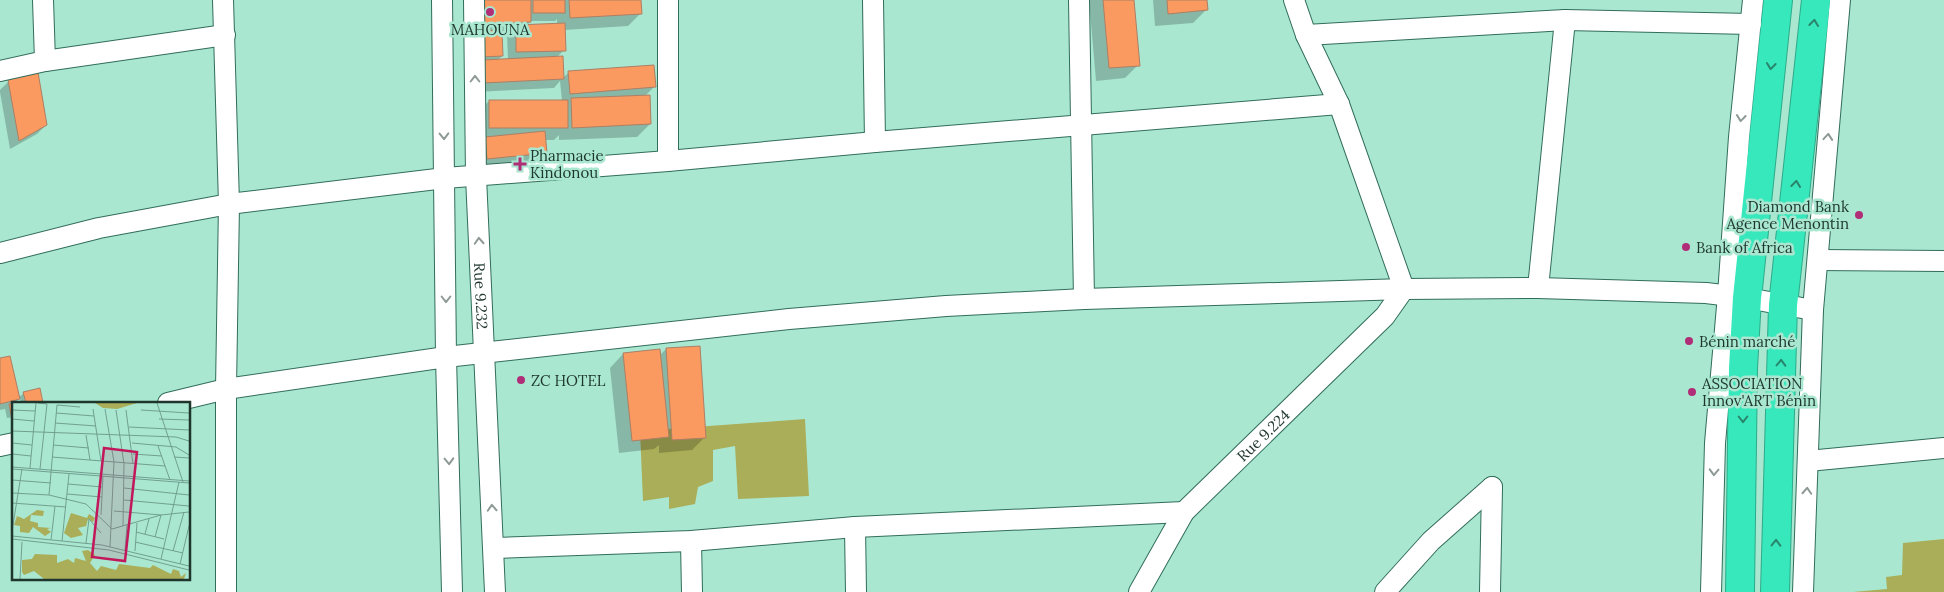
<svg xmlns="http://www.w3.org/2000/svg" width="1944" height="592" viewBox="0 0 1944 592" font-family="Lora,serif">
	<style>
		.green { fill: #abae58 }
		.shadow { fill: #0003; fill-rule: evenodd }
		.building { fill: #fa9a60; stroke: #ad7f65 }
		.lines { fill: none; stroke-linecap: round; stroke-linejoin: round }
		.minor-casing { stroke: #326d5b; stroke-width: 22 }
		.highway-casing { stroke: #2eaa8a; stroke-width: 30 }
		.minor { stroke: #fff; stroke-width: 20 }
		.highway { stroke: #36e8bb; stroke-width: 28 }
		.oneway { stroke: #29866d }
		.oneway2 { stroke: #8e9a96 }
		.poi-dot { fill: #b02d77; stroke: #a9e7d1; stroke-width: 2 }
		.labels { text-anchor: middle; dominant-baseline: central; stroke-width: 5; stroke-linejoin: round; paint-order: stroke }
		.poi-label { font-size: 15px; fill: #1e362e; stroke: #a9e7d1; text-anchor: start }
		.street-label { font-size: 15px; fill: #1e362e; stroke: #a9e7d1 }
		.inset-road { fill: none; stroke: #71a090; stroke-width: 1 }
		.view { fill: #c2185b; fill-opacity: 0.15; stroke: #c2185b; stroke-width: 2.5 }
		.inset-edge { fill: none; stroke: #1e362e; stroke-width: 2.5 }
	</style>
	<rect width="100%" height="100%" fill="#a9e7d1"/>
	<!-- green -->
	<g class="green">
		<polygon points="805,419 809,496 738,499 735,446 713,450 713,481 698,487 695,504 669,509 669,497 643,501 640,431"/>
		<polygon points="1944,539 1944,592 1853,592 1887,589 1886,577 1902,575 1903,543"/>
	</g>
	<!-- shadow -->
	<g class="shadow">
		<path d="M476,0H640L641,13L628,26L564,30V50L556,58L562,79L569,72L655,86L645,96L650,124L637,137L559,140V135L554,140H545L546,153L537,161L479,167L476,114L489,101H562L560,81L554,88L475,92ZM557,19V25L526,26L531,21H555ZM501,31H511L507,35L508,60L497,61L502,56Z"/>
		<polygon points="1089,0 1133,0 1138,65 1125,78 1096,81"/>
		<polygon points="1153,0 1205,0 1206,10 1193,23 1155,26"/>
		<polygon points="9,81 46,125 37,134 10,149 0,92 0,90"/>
		<polygon points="699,347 705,437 692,450 659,453 659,445 654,449 619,453 610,368 623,354 659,356 666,349"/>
		<polygon points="0,360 18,398 24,393 39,390 42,403 21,403 20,398 14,403 14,417 7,418 5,409 0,410"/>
	</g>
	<!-- building -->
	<g class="building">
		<polygon points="480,0 531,0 531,22 480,24"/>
		<rect x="533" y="0" width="32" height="13"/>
		<polygon points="569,0 641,0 642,14 570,18"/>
		<polygon points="1103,0 1134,0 1140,66 1109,68"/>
		<polygon points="1167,0 1207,0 1208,10 1168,14"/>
		<polygon points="565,23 566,51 516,52 516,25"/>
		<polygon points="502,30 503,56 482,57 481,31"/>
		<polygon points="563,56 564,79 483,83 482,60"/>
		<polygon points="654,65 656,87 570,94 568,71"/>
		<polygon points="38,72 47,125 19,141 8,80"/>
		<polygon points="650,95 651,124 572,128 571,98"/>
		<rect x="489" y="100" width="79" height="28"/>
		<polygon points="545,131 547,153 487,159 485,137"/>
		<polygon points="700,346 706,438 672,440 666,348"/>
		<polygon points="660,349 669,437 632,441 623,353"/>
		<polygon points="10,356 20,399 0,404 0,358"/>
		<polygon points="40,388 43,403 26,403 23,392"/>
		<polygon points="14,403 14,414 11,415 9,404"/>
	</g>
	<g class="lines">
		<!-- minor casing -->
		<g class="minor-casing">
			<g id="minor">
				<polyline points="43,0 45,61"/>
				<polyline points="223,0 229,204 226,389 226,592"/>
				<polyline points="442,0 446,357 452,592"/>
				<path id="s1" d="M474,0L476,177L495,592"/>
				<polyline points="873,0 875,142"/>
				<polyline points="1079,0 1084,299"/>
				<polyline points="1306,35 1565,20 1751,24"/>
				<polyline points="0,71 45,61 225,35"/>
				<polyline points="668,161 668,0"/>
				<polyline points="0,253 99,228 229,204 445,178 668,161 875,142 1339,104"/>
				<polyline points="1818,260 1944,261"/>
				<polyline points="1538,288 1565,20"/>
				<polyline points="168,403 226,389 446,357 789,319 946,306 1084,299 1404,289 1538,288 1706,293 1747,298 1813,310"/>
				<polyline points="0,446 14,443"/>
				<polyline points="1808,461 1944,448"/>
				<polyline points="855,527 856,592"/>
				<polyline points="691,541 692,592"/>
				<polyline points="494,548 691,541 855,527 1184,512"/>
				<path id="s2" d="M1139,592L1184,512L1385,316L1404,289L1339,104L1306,35L1294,0"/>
				<polyline points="1385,592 1431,541 1492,487"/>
				<polyline points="1490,592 1492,487"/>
				<polyline points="1711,592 1715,443 1728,295 1739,137 1753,0"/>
				<polyline points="1803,592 1813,310 1840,0"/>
			</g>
		</g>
		<!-- highway casing -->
		<g class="highway-casing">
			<g id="highway">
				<polyline points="1740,592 1743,368 1747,298 1778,0"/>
				<polyline points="1775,592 1783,305 1816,0"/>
			</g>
		</g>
		<!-- minor -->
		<use href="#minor" class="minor"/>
		<!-- highway -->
		<use href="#highway" class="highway"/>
	</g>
	<!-- one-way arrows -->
	<defs><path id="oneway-chevron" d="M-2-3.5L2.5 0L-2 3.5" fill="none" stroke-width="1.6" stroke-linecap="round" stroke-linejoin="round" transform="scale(1.25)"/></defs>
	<g class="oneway">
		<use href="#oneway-chevron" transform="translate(1814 23) rotate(-84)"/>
		<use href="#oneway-chevron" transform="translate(1771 66) rotate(96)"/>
		<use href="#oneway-chevron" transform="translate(1796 184) rotate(-84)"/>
		<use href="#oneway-chevron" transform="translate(1781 363) rotate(-88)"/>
		<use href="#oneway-chevron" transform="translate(1743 419) rotate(90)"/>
		<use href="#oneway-chevron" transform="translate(1776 543) rotate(-89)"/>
	</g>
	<g class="oneway2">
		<use href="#oneway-chevron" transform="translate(475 79) rotate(-90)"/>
		<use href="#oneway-chevron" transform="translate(1741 118) rotate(96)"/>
		<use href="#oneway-chevron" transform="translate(444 136) rotate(89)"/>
		<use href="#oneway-chevron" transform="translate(1828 137) rotate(-85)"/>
		<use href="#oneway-chevron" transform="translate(479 241) rotate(-93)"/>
		<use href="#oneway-chevron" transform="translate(446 299) rotate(90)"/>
		<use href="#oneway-chevron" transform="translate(449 461) rotate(88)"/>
		<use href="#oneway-chevron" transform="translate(1714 472) rotate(92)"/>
		<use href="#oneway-chevron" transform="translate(1807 491) rotate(-87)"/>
		<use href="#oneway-chevron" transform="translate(492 508) rotate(-93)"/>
	</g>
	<!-- markers -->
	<g class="poi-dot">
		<circle cx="490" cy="12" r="5"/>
		<path d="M517.5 156.5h5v5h5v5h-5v5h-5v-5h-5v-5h5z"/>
		<circle cx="1859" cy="215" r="5"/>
		<circle cx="1686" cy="247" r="5"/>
		<circle cx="1689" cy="341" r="5"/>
		<circle cx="521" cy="380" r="5"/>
		<circle cx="1692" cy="392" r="5"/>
	</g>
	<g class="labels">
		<!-- poi labels -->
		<g class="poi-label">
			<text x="490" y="29" text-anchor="middle">MAHOUNA</text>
			<text x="530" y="155">Pharmacie<tspan x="530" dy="17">Kindonou</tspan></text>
			<text x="1849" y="206" text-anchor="end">Diamond Bank<tspan x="1849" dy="17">Agence Menontin</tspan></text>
			<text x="1696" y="247">Bank of Africa</text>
			<text x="1699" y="341">Bénin marché</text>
			<text x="531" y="380">ZC HOTEL</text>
			<text x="1702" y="383">ASSOCIATION<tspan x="1702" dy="17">Innov'ART Bénin</tspan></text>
		</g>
		<!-- street labels -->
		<g class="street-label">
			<text stroke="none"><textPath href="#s1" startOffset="296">Rue 9.232</textPath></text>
			<text stroke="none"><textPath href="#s2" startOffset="202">Rue 9.224</textPath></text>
		</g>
	</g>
	<!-- overview -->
	<g transform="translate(12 402)">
		<rect width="178" height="178" fill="#a9e7d1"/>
		<path d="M83,1H125L105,7L91,6ZM25,108L32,109L31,114L19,113L18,119L26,121V125L39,126L35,127L39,130L33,134L21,125L17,131L8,130V124L2,123L5,114L12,117ZM59,111L75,116L77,112L83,116L81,120L76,117L74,124L66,126L71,133L59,136L52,131ZM76,148L83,153L78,161L85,169L89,164L104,168L107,162L138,166L141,163L159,172L161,167L167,169L169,175L174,171L172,177H32L22,169L12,173L10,170V158L20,157L23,152L45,153V161L56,157L62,161L63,156L74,159L70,149Z" fill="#abae58"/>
		<path class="inset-road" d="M26,1L35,2L28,67M145,1L171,80M81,7L89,59M93,7L102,60L98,145M0,8L23,9M104,8L112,62L111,124M114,8L121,62M129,8L177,11M44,11L82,14M0,17L22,19M147,17L177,18M43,21L84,24M117,25L177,28M0,29L164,35L177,39M74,33L78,58M0,41L20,43M120,41L164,45L177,53M41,43L77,46M146,44L158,78M0,52L19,54M121,52L150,54M40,55L153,64M162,55L177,56M0,65L177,79M18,66L24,1M0,67L177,81M0,78L39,81M56,82L90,85M112,86L177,93M0,91L37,93L74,102L100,127L149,113L177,110M55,92L90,95M37,93L45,3L68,5M112,98L177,104M0,101L54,105M102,109L149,113L143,135M89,113L91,74M0,129L10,67M124,130L152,137M133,132L137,117M0,134L90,143L177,164M0,137L97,148L177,168M39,138L43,104M50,139L57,72M123,140L171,151M74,141L77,117L89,131M113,148L115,123M123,149L125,121M161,149L172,110M149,157L167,80M168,162L177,124M8,177L10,140"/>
		<path class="view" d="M92,46L125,50L113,159L80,155Z"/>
		<rect width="178" height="178" class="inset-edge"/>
	</g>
</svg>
